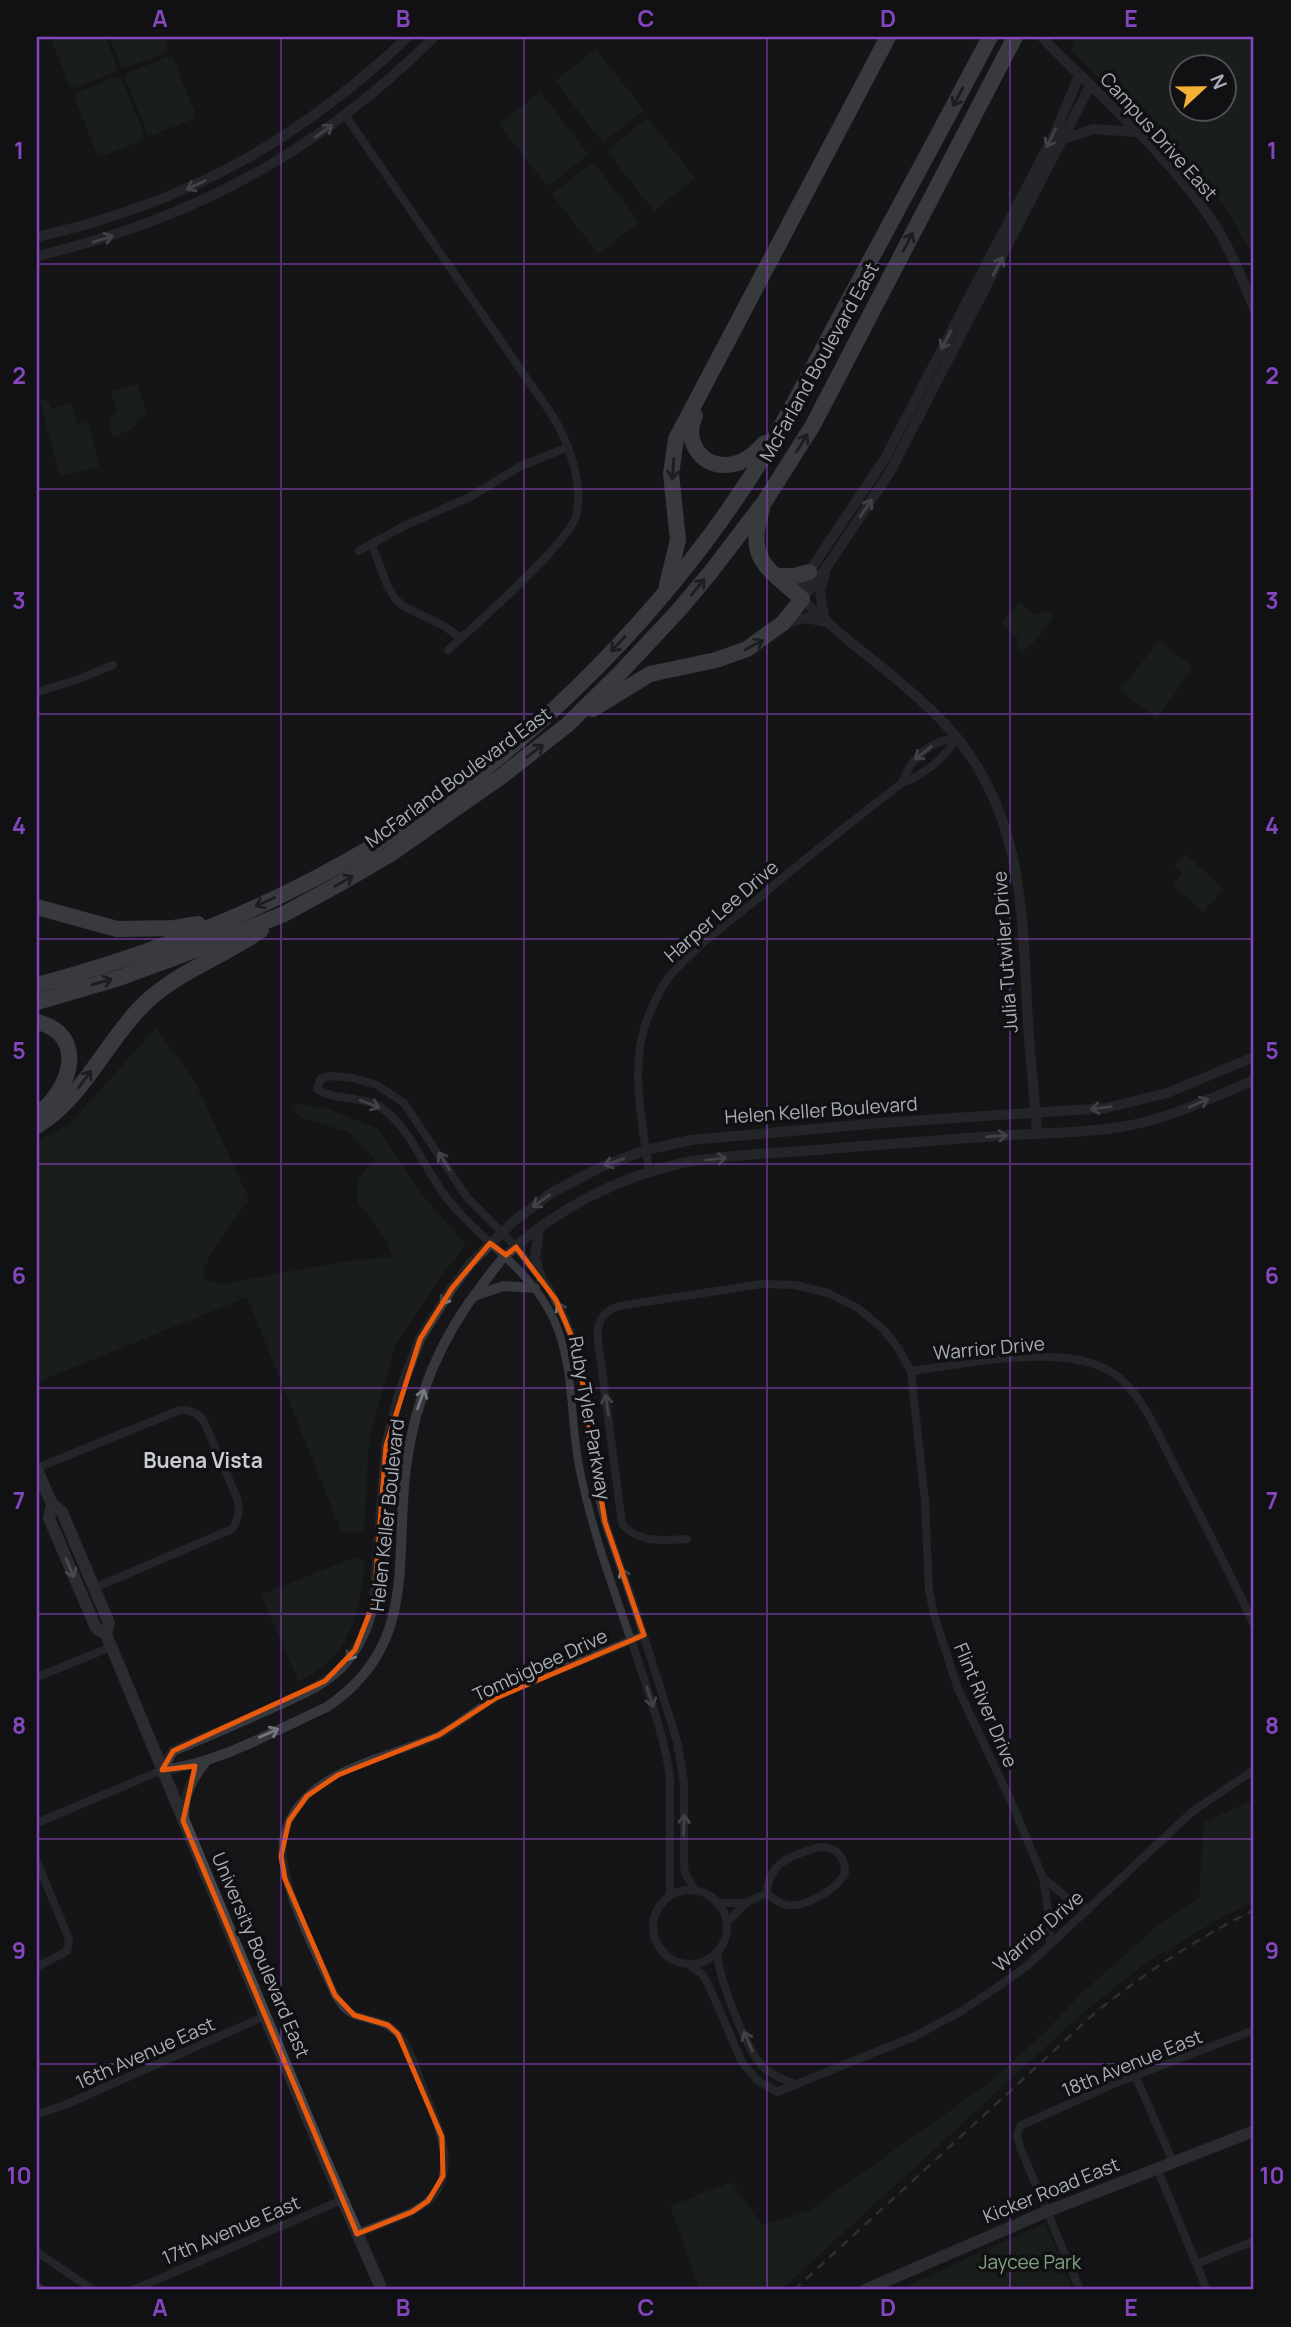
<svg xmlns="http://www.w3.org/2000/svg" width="1291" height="2327" viewBox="0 0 1291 2327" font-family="Manrope,sans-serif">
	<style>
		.green { fill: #1e261f; fill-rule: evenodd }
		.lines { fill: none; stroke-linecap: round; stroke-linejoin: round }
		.minor { stroke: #37383d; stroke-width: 8 }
		.tertiary { stroke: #37383d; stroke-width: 10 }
		.secondary { stroke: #45474d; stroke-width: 12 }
		.motorway { stroke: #63666e; stroke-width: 16 }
		.rail { stroke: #4a4c52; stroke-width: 2.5; stroke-dasharray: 9 7; stroke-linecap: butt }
		.oneway { stroke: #26262a }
		.oneway2 { stroke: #757881 }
		.oneway3 { stroke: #858993 }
		.marked { fill: none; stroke: #e8590c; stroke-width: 5; stroke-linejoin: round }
		.grid { fill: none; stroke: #8446be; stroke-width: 2; stroke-opacity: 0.55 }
		.labels { text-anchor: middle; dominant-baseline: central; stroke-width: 7; stroke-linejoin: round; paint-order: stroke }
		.street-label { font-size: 19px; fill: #a8adb8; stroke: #111113 }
		.park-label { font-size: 19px; fill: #7fa381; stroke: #111113 }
		.neighbourhood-label { font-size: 21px; font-weight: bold; fill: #c9ccd4; stroke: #111113 }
		.neatline { fill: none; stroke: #8446be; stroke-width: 2.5 }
		.grid-label { font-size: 23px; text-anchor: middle; font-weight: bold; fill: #8446be }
	</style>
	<rect width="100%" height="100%" fill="#161618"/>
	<!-- green -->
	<g class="green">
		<polygon points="50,37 105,37 117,66 115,72 75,88 70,87"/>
		<polygon points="109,37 164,37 168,46 166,52 126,68 121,66"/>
		<path d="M1074,37H1254V256L1223,204L1147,125L1071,51L1076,39ZM1182,66H1224V108H1182Z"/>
		<polygon points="596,49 644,110 603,143 555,81"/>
		<polygon points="167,57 173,59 195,113 193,119 153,135 148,134 125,79 128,73"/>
		<polygon points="116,77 122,80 144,134 143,140 102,156 97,154 75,99 77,93"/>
		<polygon points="540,92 589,155 547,186 499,124"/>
		<polygon points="648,118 695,178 654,211 607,151"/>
		<polygon points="593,162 639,222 598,254 552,194"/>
		<polygon points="138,384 146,412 131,429 113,438 109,420 112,415 117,413 111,392"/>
		<polygon points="45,400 49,403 51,409 71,403 78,424 84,422 89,425 99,466 60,477 40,401"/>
		<polygon points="1019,602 1036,615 1047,611 1055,614 1040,636 1022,653 1016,648 1018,638 1001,624"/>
		<polygon points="1159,641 1193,667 1157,719 1120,690"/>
		<polygon points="1185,854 1224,889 1203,912 1173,885 1183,874 1174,866"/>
		<polygon points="156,1028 195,1082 249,1199 210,1255 203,1272 207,1281 223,1284 341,1262 393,1257 385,1239 358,1202 357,1180 375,1159 349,1132 301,1118 294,1109 297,1104 328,1109 378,1129 418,1190 466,1245 442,1275 395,1346 369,1439 364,1534 341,1530 247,1297 37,1382 37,1140 69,1125"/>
		<path d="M353,1558L365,1561C360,1598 356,1636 327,1663C319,1670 308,1676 299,1682L261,1595Z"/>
		<polygon points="1254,1800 1254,1902 1222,1917 1144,1964 1085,2011 781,2290 700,2290 670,2206 732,2182 761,2225 807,2212 989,2083 1045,2032 1082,1993 1155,1928 1199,1898 1204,1822"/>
		<polygon points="1045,2223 1073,2290 898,2290"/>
	</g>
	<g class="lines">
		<!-- minor -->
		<g class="minor">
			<path d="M345,115L552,415C569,443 582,479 577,513C574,539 472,628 448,650"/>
			<polyline points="372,545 388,587 396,600 405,607 444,626 461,638"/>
			<polyline points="359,551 404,526 470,497 519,467 568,447"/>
			<polyline points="37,692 76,680 113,665"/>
			<path d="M902,783C911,758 930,740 957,738"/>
			<path d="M649,1173C643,1125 630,1071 645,1025C651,1009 658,991 669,977C694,947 726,924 756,900C804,860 852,821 902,783C924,774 944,759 957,738"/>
			<path d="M911,1371C962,1364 1043,1348 1091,1363C1104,1367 1118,1375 1127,1385C1147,1406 1159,1437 1173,1463C1201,1517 1229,1570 1254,1625"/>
			<path d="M37,1468L180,1410C194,1410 200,1414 206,1426L237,1498C240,1511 239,1518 232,1529L94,1588"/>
			<path d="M687,1539C663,1540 639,1544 622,1524L598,1340C597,1322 601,1312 619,1306L762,1284L795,1285L828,1293L858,1308L884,1330L898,1348L911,1371L925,1501L929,1591L934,1615L958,1689L1010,1799L1043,1878L1050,1923V1943"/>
			<polyline points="37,1677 111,1647"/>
			<polyline points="37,1823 162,1770"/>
			<path d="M820,1847C837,1847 845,1857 845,1873C838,1889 804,1908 787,1905C778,1903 773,1899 767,1893C768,1862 794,1854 820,1847Z"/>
			<polyline points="37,1862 69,1939 67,1951 37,1967"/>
			<polyline points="1043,1878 1069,1899 1089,1909"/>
			<circle cx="690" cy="1927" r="37"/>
			<path d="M670,1895V1778L666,1754C643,1660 601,1571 581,1476C569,1424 576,1370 554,1320C530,1268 484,1244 450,1202C426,1173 415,1136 386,1111C365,1094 336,1102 317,1089L321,1078L332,1076L353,1078L377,1085L404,1103L466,1196L516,1247L549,1288L565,1319L577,1349L584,1376L598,1493L605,1522L636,1611L677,1741L684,1783V1865L685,1873L696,1891"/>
			<polyline points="717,1903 746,1903"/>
			<polyline points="726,1923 746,1903 767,1893"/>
			<path d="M717,1952C719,1979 745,2047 763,2067C771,2075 786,2080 796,2085"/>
			<polyline points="688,1964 702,1974 708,1984 742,2062 757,2080 777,2092 913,2037 960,2012 996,1988 1027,1966 1193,1811 1254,1770"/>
			<polyline points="1135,2075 1173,2162"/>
			<polyline points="37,2114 65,2105 265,2016"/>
			<polyline points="1157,2168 1207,2290"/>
			<path d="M357,2234C375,2226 394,2220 411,2212C462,2188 444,2139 428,2100C419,2079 412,2049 396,2032C382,2017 359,2022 344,2008C341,2004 338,1999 335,1995C317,1955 274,1877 284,1835C301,1769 387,1759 439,1735C459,1725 476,1708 497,1697C544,1674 595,1656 644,1635"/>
			<polyline points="37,2252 93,2290"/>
			<polyline points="1196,2264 1254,2241"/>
			<polyline points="133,2290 342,2200"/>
			<path d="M1080,2290L1020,2147C1017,2138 1015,2132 1022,2125L1111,2085L1254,2030"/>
		</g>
		<!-- tertiary -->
		<g class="tertiary">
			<path d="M1042,37C1101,99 1172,156 1218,230C1233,255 1243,281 1254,308"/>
			<polyline points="1064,139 1093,129 1136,132"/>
			<path d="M37,237C189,202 295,143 408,37"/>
			<path d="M37,256C192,220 321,150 434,37"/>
			<polyline points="825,574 820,591 825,622"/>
			<path d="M802,599C847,644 903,679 945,724C1025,810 1022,914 1028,1023C1030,1060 1035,1097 1037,1134"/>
			<polyline points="802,599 800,590 809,572 884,460 1055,133 1079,76"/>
			<polyline points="802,599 828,565 890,472 1090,86"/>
			<polyline points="783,623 806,618 822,621"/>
			<polyline points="539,1228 535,1258 541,1278"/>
			<polyline points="474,1296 503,1286 535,1288"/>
			<path d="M162,1770L173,1751C206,1737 239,1723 272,1708C296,1697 322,1687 341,1668C359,1649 369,1627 374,1602L386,1446L400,1391L420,1339L452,1288L471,1263L514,1221L553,1192L603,1166L646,1150L691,1140L880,1123L1106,1108L1167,1093L1254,1057"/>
			<path d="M162,1770C218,1764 276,1730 327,1707C419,1645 394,1561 406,1467C415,1400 440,1338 482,1285C490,1275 497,1264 506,1255C554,1210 619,1177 682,1163C722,1155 764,1154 804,1151C873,1145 942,1140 1011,1135C1047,1133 1084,1133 1120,1127C1167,1120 1211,1098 1254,1080"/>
			<path d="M184,1818C184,1794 192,1779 207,1760"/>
		</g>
		<!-- secondary -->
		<g class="secondary">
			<polyline points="37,1470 52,1504 62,1512 109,1623 106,1634"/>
			<polyline points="52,1504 49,1518 96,1628 106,1634 323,2155 382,2290"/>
			<polyline points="865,2290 1048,2211 1254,2131"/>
		</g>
		<!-- motorway -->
		<g class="motorway">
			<path d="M695,416C682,442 704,471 733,464C746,462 756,452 765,443"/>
			<polyline points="777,576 795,576 809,572"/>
			<polyline points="667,585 678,540 671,474 676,439 888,37"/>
			<path d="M593,709L650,674L716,660L747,649L783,623L802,599C768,568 745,560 762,509"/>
			<polyline points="37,907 117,929 174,928 198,924"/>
			<path d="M37,985C154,954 269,908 373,846C517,760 652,626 744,487C782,430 812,369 844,309C893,219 942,128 990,37"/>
			<polyline points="37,1002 119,978 179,956 284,914 339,884 392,853 502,776 567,725 620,673 678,611 710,573 765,501 813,425 1015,37"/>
			<path d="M37,1022C86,1034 72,1085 43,1110"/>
			<path d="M37,1126C83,1098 105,1043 143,1005C176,972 223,957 261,930"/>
		</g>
		<!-- rail -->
		<g class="rail">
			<polyline points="37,2283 48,2290"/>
			<path d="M794,2290L1097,2011C1147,1972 1197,1938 1254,1910"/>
		</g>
	</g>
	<!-- one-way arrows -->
	<defs><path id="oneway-shaft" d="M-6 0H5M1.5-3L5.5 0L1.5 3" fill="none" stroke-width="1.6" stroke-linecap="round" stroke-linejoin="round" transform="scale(1.75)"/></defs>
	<g class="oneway">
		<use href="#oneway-shaft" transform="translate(958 97) rotate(118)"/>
		<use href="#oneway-shaft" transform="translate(908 242) rotate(-63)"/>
		<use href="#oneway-shaft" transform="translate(802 443) rotate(-58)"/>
		<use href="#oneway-shaft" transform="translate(673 469) rotate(94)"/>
		<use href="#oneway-shaft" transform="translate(698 587) rotate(-51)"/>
		<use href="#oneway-shaft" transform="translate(618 644) rotate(133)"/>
		<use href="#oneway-shaft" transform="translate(754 645) rotate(-29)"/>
		<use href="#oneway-shaft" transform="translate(535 751) rotate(-38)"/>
		<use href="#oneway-shaft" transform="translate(344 881) rotate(-30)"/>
		<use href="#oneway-shaft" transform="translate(265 902) rotate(155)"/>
		<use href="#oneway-shaft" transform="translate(102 982) rotate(-16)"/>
		<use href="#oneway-shaft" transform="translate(85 1079) rotate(-54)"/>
	</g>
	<g class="oneway2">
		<use href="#oneway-shaft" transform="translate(324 131) rotate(-36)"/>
		<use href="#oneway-shaft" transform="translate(1051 138) rotate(117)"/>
		<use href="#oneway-shaft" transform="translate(196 185) rotate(155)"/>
		<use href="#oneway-shaft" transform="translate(103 239) rotate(-17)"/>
		<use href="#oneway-shaft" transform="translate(998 266) rotate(-62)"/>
		<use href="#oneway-shaft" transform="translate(946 340) rotate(118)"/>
		<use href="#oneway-shaft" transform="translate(866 508) rotate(-56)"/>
		<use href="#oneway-shaft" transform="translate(923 753) rotate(142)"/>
		<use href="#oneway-shaft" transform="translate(1199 1103) rotate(-23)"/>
		<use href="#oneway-shaft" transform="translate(370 1104) rotate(21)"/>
		<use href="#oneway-shaft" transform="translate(1101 1108) rotate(173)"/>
		<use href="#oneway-shaft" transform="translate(997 1136) rotate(-4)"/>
		<use href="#oneway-shaft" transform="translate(716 1159) rotate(-6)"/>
		<use href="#oneway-shaft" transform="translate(444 1161) rotate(-122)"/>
		<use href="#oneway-shaft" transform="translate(614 1162) rotate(161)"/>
		<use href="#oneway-shaft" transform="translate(541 1201) rotate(145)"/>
		<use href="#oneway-shaft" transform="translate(447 1296) rotate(123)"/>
		<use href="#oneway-shaft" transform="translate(562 1312) rotate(-116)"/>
		<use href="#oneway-shaft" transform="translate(421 1399) rotate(-70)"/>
		<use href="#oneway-shaft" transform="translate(607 1405) rotate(-98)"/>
		<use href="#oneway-shaft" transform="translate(625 1578) rotate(-109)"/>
		<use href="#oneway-shaft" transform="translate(353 1652) rotate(126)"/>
		<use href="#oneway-shaft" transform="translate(650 1697) rotate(72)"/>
		<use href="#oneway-shaft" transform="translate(269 1733) rotate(-24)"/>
		<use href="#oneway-shaft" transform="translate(684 1825) rotate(-87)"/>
		<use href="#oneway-shaft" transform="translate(748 2041) rotate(-114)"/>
	</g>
	<use class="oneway3" href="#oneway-shaft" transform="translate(70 1568) rotate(67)"/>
	<!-- marked area -->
	<path d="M0 0H1291V2327H0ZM490,1243L506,1255L516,1247L556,1300L577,1349L605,1522L644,1635L496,1698L439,1735L338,1775L307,1796L289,1821L281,1856L285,1879L335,1995L354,2015L388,2025L398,2034L442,2137L443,2176L428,2201L412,2212L357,2234L183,1821L195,1766L162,1770L173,1751L325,1681L355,1650L374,1602L386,1446L420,1339L452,1288Z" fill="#161618" fill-opacity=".55" fill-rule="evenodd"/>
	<path class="marked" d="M490,1243L506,1255L516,1247L556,1300L577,1349L605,1522L644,1635L496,1698L439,1735L338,1775L307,1796L289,1821L281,1856L285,1879L335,1995L354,2015L388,2025L398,2034L442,2137L443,2176L428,2201L412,2212L357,2234L183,1821L195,1766L162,1770L173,1751L325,1681L355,1650L374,1602L386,1446L420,1339L452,1288Z"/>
	<!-- grid -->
	<path class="grid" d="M281,37V2290M524,37V2290M767,37V2290M1010,37V2290M37,264H1254M37,489H1254M37,714H1254M37,939H1254M37,1164H1254M37,1388H1254M37,1614H1254M37,1839H1254M37,2064H1254"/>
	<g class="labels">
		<!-- street labels -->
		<g class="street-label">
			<text transform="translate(1159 136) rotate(48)">Campus Drive East</text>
			<text transform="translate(819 362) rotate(-61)">McFarland Boulevard East</text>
			<text transform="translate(458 777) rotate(-36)">McFarland Boulevard East</text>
			<text transform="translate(721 911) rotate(-41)">Harper Lee Drive</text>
			<text transform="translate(1005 952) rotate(-94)">Julia Tutwiler Drive</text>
			<text transform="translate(821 1110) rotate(-4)">Helen Keller Boulevard</text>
			<text transform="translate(989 1348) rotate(-5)">Warrior Drive</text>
			<text transform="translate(590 1418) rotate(80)">Ruby Tyler Parkway</text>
			<text transform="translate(387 1515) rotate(-84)">Helen Keller Boulevard</text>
			<text transform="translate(540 1665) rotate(-25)">Tombigbee Drive</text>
			<text transform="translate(986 1705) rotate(67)">Flint River Drive</text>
			<text transform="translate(1038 1931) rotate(-41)">Warrior Drive</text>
			<text transform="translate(261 1955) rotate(67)">University Boulevard East</text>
			<text transform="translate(145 2053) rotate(-24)">16th Avenue East</text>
			<text transform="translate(1132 2063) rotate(-22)">18th Avenue East</text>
			<text transform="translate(1051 2190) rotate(-22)">Kicker Road East</text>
			<text transform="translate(231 2230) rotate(-23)">17th Avenue East</text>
		</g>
		<!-- park labels -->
		<g class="park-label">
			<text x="1030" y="2262">Jaycee Park</text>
		</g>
		<!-- neighbourhood labels -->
		<g class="neighbourhood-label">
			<text x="203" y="1460">Buena Vista</text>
		</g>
	</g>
	<!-- border -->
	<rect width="1291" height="2327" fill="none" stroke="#111113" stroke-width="77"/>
	<!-- north arrow -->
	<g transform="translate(1203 88) rotate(68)"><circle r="33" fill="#111113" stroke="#4d4f55" stroke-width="2"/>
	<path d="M0-5L12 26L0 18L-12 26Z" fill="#f2b134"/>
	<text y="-10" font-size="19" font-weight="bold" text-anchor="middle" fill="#a8adb8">N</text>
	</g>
	<rect x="38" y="38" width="1214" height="2250" class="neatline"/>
	<g class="grid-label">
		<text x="160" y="27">A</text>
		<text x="403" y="27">B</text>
		<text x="646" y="27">C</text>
		<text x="888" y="27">D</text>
		<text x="1131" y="27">E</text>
		<text x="19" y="159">1</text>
		<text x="1272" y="159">1</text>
		<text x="19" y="384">2</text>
		<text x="1272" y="384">2</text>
		<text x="19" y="609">3</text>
		<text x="1272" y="609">3</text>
		<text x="19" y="834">4</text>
		<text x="1272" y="834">4</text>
		<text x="19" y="1059">5</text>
		<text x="1272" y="1059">5</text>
		<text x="19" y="1284">6</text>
		<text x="1272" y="1284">6</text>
		<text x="19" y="1509">7</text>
		<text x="1272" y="1509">7</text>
		<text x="19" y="1734">8</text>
		<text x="1272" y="1734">8</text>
		<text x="19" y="1959">9</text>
		<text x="1272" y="1959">9</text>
		<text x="19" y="2184">10</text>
		<text x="1272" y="2184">10</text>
		<text x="160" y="2316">A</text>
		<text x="403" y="2316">B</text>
		<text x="646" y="2316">C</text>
		<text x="888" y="2316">D</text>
		<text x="1131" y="2316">E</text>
	</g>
</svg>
